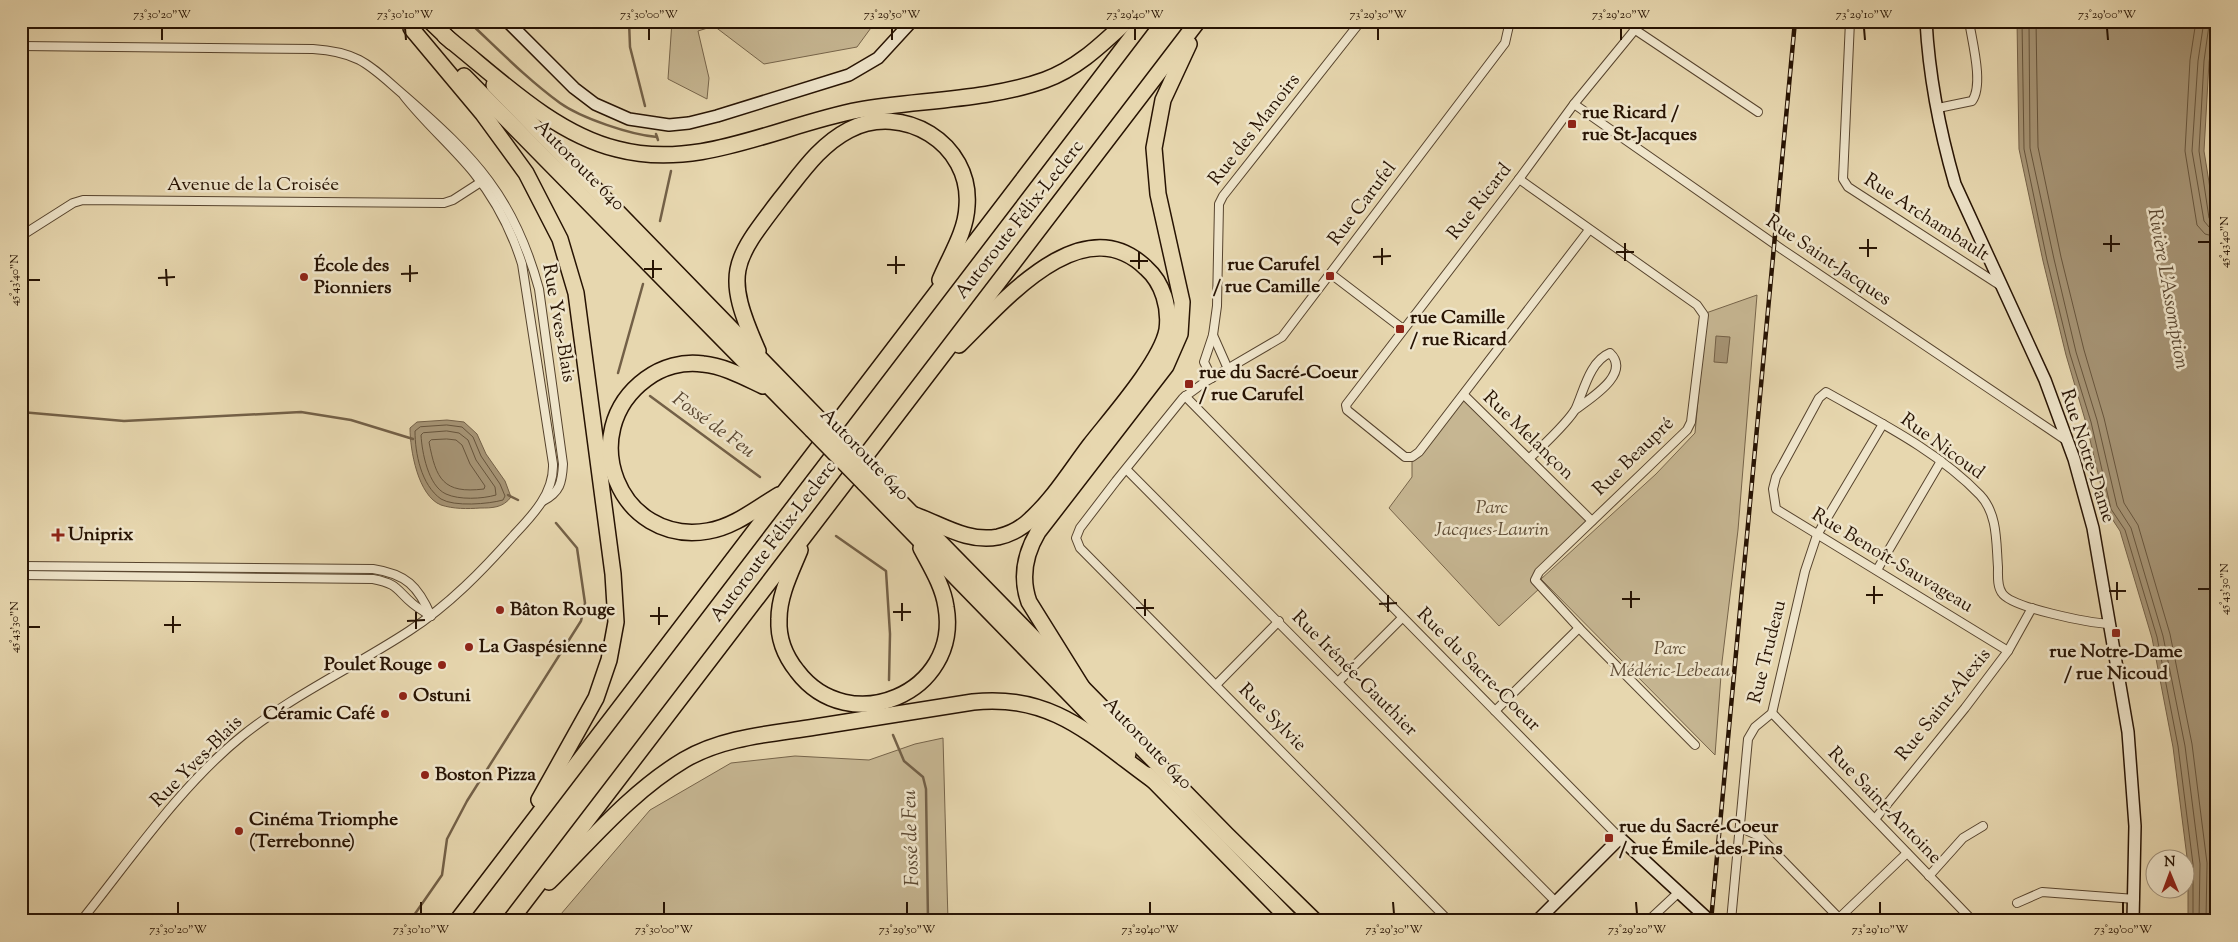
<svg xmlns="http://www.w3.org/2000/svg" width="2238" height="942" viewBox="0 0 2238 942" font-family="'Sorts Mill Goudy',serif">
	<style>
		.green { fill: #c6b692; stroke: #76644a }
		.water { fill: #a69475; stroke: #736047 }
		.lines { fill: none; stroke-linecap: round; stroke-linejoin: round }
		.shore { stroke: #66543c; stroke-width: 1 }
		.stream { stroke: #736047; stroke-width: 2.5 }
		.street-casing { stroke: #57442e; stroke-width: 10 }
		.secondary-casing { stroke: #271303; stroke-width: 14 }
		.highway-casing { stroke: #271303; stroke-width: 18 }
		.street { stroke: #efe5cb; stroke-width: 8 }
		.secondary { stroke: #efe5cb; stroke-width: 11 }
		.highway { stroke: #e7d7af; stroke-width: 15 }
		.rail-casing { stroke: #271303; stroke-width: 4.5 }
		.rail { stroke: #efe5cb; stroke-width: 2.5; stroke-dasharray: 8; stroke-linecap: butt }
		.highway-bridge-casing { stroke: #271303; stroke-width: 18; stroke-linecap: butt }
		.highway-bridge { stroke: #e7d7af; stroke-width: 15 }
		.ticks { fill: none; stroke: #271303; stroke-width: 2 }
		.poi-dot { fill: #8f2418; stroke: #efe5cb; stroke-width: 2 }
		.labels { text-anchor: middle; dominant-baseline: central; stroke-width: 5; stroke-linejoin: round; paint-order: stroke }
		.poi-label { font-size: 19px; font-weight: bold; fill: #271303; stroke: #efe5cb; text-anchor: start }
		.street-label { font-size: 19px; fill: #271303; stroke: #efe5cb }
		.park-label { font-size: 19px; font-style: italic; fill: #5f4c35; stroke: #efe5cb }
		.water-label { font-size: 20px; font-style: italic; fill: #5a4731; stroke: #efe5cb }
		.neatline { fill: none; stroke: #271303; stroke-width: 2 }
		.ticks-label { font-size: 12px; text-anchor: middle; fill: #271303 }
	</style>
	<rect width="100%" height="100%" fill="#e7d7af"/>
	<filter id="stains"><feTurbulence type="fractalNoise" baseFrequency=".004" numOctaves="4"/><feColorMatrix values="0 0 0 0 .2 0 0 0 0 .09 0 0 0 0 .02 0 0 0 .5 -.17"/></filter>
	<radialGradient id="worn" r=".72"><stop offset=".6" stop-color="#630" stop-opacity="0"/><stop offset="1" stop-color="#630" stop-opacity=".3"/></radialGradient>
	<!-- green -->
	<g class="green">
		<polygon points="672,21 876,21 857,47 764,64 714,26 698,31 709,78 707,99 668,79"/>
		<polygon points="1757,295 1738,530 1722,662 1715,755 1541,579 1656,474 1695,433 1706,313"/>
		<polygon points="1464,395 1592,521 1538,573 1540,588 1499,626 1389,508 1412,477 1412,457"/>
		<polygon points="943,738 948,921 555,921 650,810 731,763 795,756 869,760 915,744"/>
	</g>
	<!-- water -->
	<g class="water">
		<polygon points="2017,21 2215,21 2209,62 2204,151 2217,232 2217,921 2188,921 2188,865 2173,747 2152,638 2120,531 2107,511 2086,423 2066,355 2043,261 2019,149"/>
		<polygon points="1716,336 1730,337 1727,363 1714,362"/>
		<path d="M447,420L464,422L477,434L486,454L505,481L511,497C503,508 492,508 480,508C468,509 453,509 441,505C418,496 410,450 410,428L417,422Z"/>
	</g>
	<g class="lines">
		<!-- shore -->
		<g class="shore">
			<polyline points="2022,21 2024,149 2047,260 2070,354 2091,422 2111,509 2125,530 2157,637 2178,746 2193,864 2193,921"/>
			<polyline points="2029,21 2030,148 2054,259 2076,352 2097,420 2117,506 2131,528 2163,636 2185,746 2200,864 2199,921"/>
			<polyline points="2036,21 2038,147 2061,257 2084,350 2104,418 2124,503 2138,525 2170,634 2192,744 2207,863 2206,921"/>
			<polyline points="2196,21 2190,60 2185,151 2197,225 2205,234 2217,237"/>
			<polyline points="2204,21 2198,61 2192,151 2204,221 2209,227 2217,229"/>
			<polyline points="2212,21 2209,25 2204,61 2199,151 2209,218 2212,222 2217,223"/>
			<path d="M447,425L462,427L473,437L481,456L500,484L505,496L503,500C489,504 454,507 441,499C421,485 415,453 415,431L420,427Z"/>
			<path d="M447,431L459,433L468,440L476,460L495,487L496,495C482,499 459,500 446,494C428,486 422,452 421,435L423,433Z"/>
			<path d="M447,439L456,440L462,445L470,464L485,486L484,489C443,494 436,479 429,442L431,440Z"/>
		</g>
		<!-- stream -->
		<g class="stream">
			<path d="M468,21C498,49 527,79 560,103C581,118 631,135 657,137"/>
			<polyline points="629,21 630,47 645,106"/>
			<polyline points="656,134 658,140"/>
			<polyline points="660,221 671,171"/>
			<polyline points="618,373 643,284"/>
			<polyline points="650,396 760,477"/>
			<polyline points="21,412 124,421 301,412 351,420 413,439"/>
			<polyline points="508,495 518,500"/>
			<polyline points="836,536 886,571 890,634 889,680"/>
			<polyline points="893,735 904,761 923,777 926,789 928,921"/>
			<polyline points="410,921 442,875 447,839 467,801 581,621 585,603 577,548 556,523"/>
		</g>
		<!-- street casing -->
		<g class="street-casing">
			<g id="street">
				<polyline points="1850,21 1843,179 1848,187 2001,286"/>
				<polyline points="1634,29 1758,112"/>
				<path d="M21,46L313,49C361,52 371,67 405,96C475,157 514,197 539,289L563,464C562,483 560,492 543,501"/>
				<polyline points="1574,104 1783,250 2067,441"/>
				<path d="M1938,108L1972,101C1984,85 1972,41 1969,21"/>
				<polyline points="1519,179 1697,305 1704,315 1691,422 1687,430 1539,572 1535,580 1579,628 1695,745"/>
				<polyline points="1589,230 1419,452 1412,457 1405,457 1347,410 1346,405 1519,179 1574,104 1642,21"/>
				<polyline points="21,236 73,203 83,200 444,203 453,200 484,180"/>
				<polyline points="1331,274 1403,329"/>
				<polyline points="1213,335 1228,369"/>
				<polyline points="1212,378 1204,362 1213,335 1217,306 1219,204 1223,196 1361,21"/>
				<polyline points="1464,395 1592,521"/>
				<polyline points="1185,396 1620,838"/>
				<path d="M1529,459C1541,447 1569,422 1576,408C1584,390 1590,361 1610,353C1632,374 1589,399 1575,410"/>
				<polyline points="1127,470 1556,902"/>
				<path d="M21,566L373,569C406,574 418,586 431,616"/>
				<polyline points="1877,570 1941,461"/>
				<path d="M21,575L373,579C399,584 396,590 413,604C419,609 425,612 431,616"/>
				<path d="M2008,651L1776,509L1773,489L1776,477L1819,398L1826,392C1879,422 1938,451 1980,495C1998,514 1996,543 1998,567C1998,576 1997,586 2002,593C2011,608 2091,623 2110,624"/>
				<polyline points="1338,682 1402,618"/>
				<polyline points="1216,685 1279,621"/>
				<polyline points="1495,711 1579,628"/>
				<polyline points="1772,713 1973,921"/>
				<polyline points="1875,819 1965,708 2008,651 2032,608"/>
				<polyline points="1741,828 1759,836 1839,918"/>
				<polyline points="1929,876 1963,838 1983,826"/>
				<polyline points="2017,903 2042,892 2135,899"/>
				<path d="M81,921C130,860 181,785 242,736C293,695 354,667 409,631C449,605 482,571 514,535C533,515 554,493 553,464L522,264C512,232 495,199 474,173C452,146 426,124 404,96"/>
				<polyline points="1449,921 1080,548 1076,538 1080,528 1116,481 1183,398 1205,382 1282,337 1505,43 1510,21"/>
				<polyline points="1648,921 1679,892"/>
				<polyline points="1731,921 1748,739 1755,727 1772,713 1805,571 1817,535 1883,424"/>
				<polyline points="1836,921 1907,853"/>
			</g>
		</g>
		<!-- secondary casing -->
		<g class="secondary-casing">
			<g id="secondary">
				<polyline points="507,21 574,88 595,104 629,119 669,125 689,123 717,116 849,75 878,58 912,21"/>
				<path d="M1926,21C1929,76 1940,132 1955,184L2045,380L2074,459L2093,528L2128,732L2135,826L2133,921"/>
				<polyline points="1537,921 1620,838 1710,921"/>
			</g>
		</g>
		<!-- highway casing -->
		<g class="highway-casing">
			<g id="highway">
				<polyline points="430,21 452,42"/>
				<polyline points="411,28 483,114 526,173 560,239 576,293 613,574 616,622 609,660 596,698 539,800"/>
				<path d="M445,36C497,77 552,133 617,149C700,171 779,125 859,110C918,100 990,100 1045,80C1078,68 1102,44 1127,21"/>
				<polyline points="464,76 812,430"/>
				<polyline points="494,85 819,419"/>
				<path d="M758,351C723,272 732,262 782,197C802,172 820,145 849,130C902,102 972,143 967,206C966,232 950,256 940,280"/>
				<path d="M763,386C744,377 724,366 703,364C683,361 662,367 646,379C574,432 619,546 708,531C734,527 757,508 779,495"/>
				<polyline points="872,473 1227,835 1315,921"/>
				<polyline points="864,483 1128,754"/>
				<path d="M912,514C941,524 967,543 998,537C1011,534 1022,528 1031,519C1054,498 1071,470 1090,445C1111,418 1161,362 1167,330C1170,308 1163,283 1146,268C1082,206 1002,303 959,345"/>
				<path d="M800,550C791,572 779,595 779,619C778,638 785,656 797,671C849,740 961,693 946,607C943,586 931,567 921,548"/>
				<path d="M1082,687L1029,602C1020,577 1025,554 1038,532L1166,366L1180,334L1182,302L1158,194L1154,148L1163,100L1189,44"/>
				<polyline points="1148,775 1291,921"/>
				<path d="M549,882C591,840 632,791 684,760C723,737 771,734 815,727C868,719 920,710 973,702C1053,693 1094,738 1154,781"/>
				<polyline points="457,921 1144,21"/>
				<polyline points="510,921 1198,21"/>
			</g>
		</g>
		<!-- street -->
		<use href="#street" class="street"/>
		<!-- secondary -->
		<use href="#secondary" class="secondary"/>
		<!-- highway -->
		<use href="#highway" class="highway"/>
		<!-- rail casing -->
		<g class="rail-casing">
			<polyline id="rail" points="1711,921 1795,21"/>
		</g>
		<!-- rail -->
		<use href="#rail" class="rail"/>
		<!-- highway-bridge casing -->
		<g class="highway-bridge-casing">
			<g id="highway-bridge">
				<polyline points="819,419 872,473"/>
				<polyline points="812,430 864,483"/>
			</g>
		</g>
		<!-- highway-bridge -->
		<use href="#highway-bridge" class="highway-bridge"/>
	</g>
	<!-- ticks -->
	<path class="ticks" d="M162,28V40M405,28L406,40M649,28V40M892,28V40M1135,28V40M1378,28V40M1621,28V40M1864,28L1865,40M2107,28L2108,40M2111,235V252M1868,239V257M2198,242H2210M1625,243V261M2103,244H2120M1382,248V265M1859,248H1877M1139,252V269M1616,252H1634M896,256V274M1373,257L1391,256M653,260V278M1130,261H1148M410,265V282M887,265H905M166,269L167,286M644,269H662M401,274L418,273M158,278L175,277M28,280H40M2117,582V600M1874,586V604M2198,589H2210M1631,591V608M2109,591H2126M1388,595V612M1866,595H1883M1145,599V616M1622,599H1640M902,603V621M1379,604L1397,603M659,607V625M1136,608H1154M416,612V629M893,612H911M173,616V633M650,616H668M407,621L425,620M164,625H181M28,627H40M178,902V914M421,902V914M664,902V914M907,902V914M1150,902V914M1393,902L1394,914M1636,902L1637,914M1880,902V914M2123,902V914"/>
	<!-- markers -->
	<g class="poi-dot">
		<rect x="1567" y="119" width="10" height="10" rx="2.5"/>
		<rect x="1325" y="271" width="10" height="10" rx="2.5"/>
		<circle cx="304" cy="277" r="5"/>
		<rect x="1395" y="324" width="10" height="10" rx="2.5"/>
		<rect x="1184" y="379" width="10" height="10" rx="2.5"/>
		<path d="M55.5 527.5h5v5h5v5h-5v5h-5v-5h-5v-5h5z"/>
		<circle cx="500" cy="610" r="5"/>
		<rect x="2111" y="628" width="10" height="10" rx="2.5"/>
		<circle cx="469" cy="647" r="5"/>
		<circle cx="442" cy="665" r="5"/>
		<circle cx="403" cy="696" r="5"/>
		<circle cx="385" cy="714" r="5"/>
		<circle cx="425" cy="775" r="5"/>
		<circle cx="239" cy="831" r="5"/>
		<rect x="1604" y="833" width="10" height="10" rx="2.5"/>
	</g>
	<g class="labels">
		<!-- poi labels -->
		<g class="poi-label">
			<text x="1582" y="113">rue Ricard /<tspan x="1582" dy="22">rue St-Jacques</tspan></text>
			<text x="1320" y="265" text-anchor="end">rue Carufel<tspan x="1320" dy="22">/ rue Camille</tspan></text>
			<text x="314" y="266">École des<tspan x="314" dy="22">Pionniers</tspan></text>
			<text x="1410" y="318">rue Camille<tspan x="1410" dy="22">/ rue Ricard</tspan></text>
			<text x="1199" y="373">rue du Sacré-Coeur<tspan x="1199" dy="22">/ rue Carufel</tspan></text>
			<text x="68" y="535">Uniprix</text>
			<text x="510" y="610">Bâton Rouge</text>
			<text x="479" y="647">La Gaspésienne</text>
			<text x="2116" y="652" text-anchor="middle">rue Notre-Dame<tspan x="2116" dy="22">/ rue Nicoud</tspan></text>
			<text x="432" y="665" text-anchor="end">Poulet Rouge</text>
			<text x="413" y="696">Ostuni</text>
			<text x="375" y="714" text-anchor="end">Céramic Café</text>
			<text x="435" y="775">Boston Pizza</text>
			<text x="249" y="820">Cinéma Triomphe<tspan x="249" dy="22">(Terrebonne)</tspan></text>
			<text x="1619" y="827">rue du Sacré-Coeur<tspan x="1619" dy="22">/ rue Émile-des-Pins</tspan></text>
		</g>
		<!-- street labels -->
		<g class="street-label">
			<text transform="translate(1255 130) rotate(-52)">Rue des Manoirs</text>
			<text transform="translate(579 166) rotate(45)">Autoroute 640</text>
			<text x="253" y="185">Avenue de la Croisée</text>
			<text transform="translate(1480 202) rotate(-52)">Rue Ricard</text>
			<text transform="translate(1363 204) rotate(-53)">Rue Carufel</text>
			<text transform="translate(1926 218) rotate(33)">Rue Archambault</text>
			<text transform="translate(1020 220) rotate(-52)">Autoroute Félix-Leclerc</text>
			<text transform="translate(1828 261) rotate(34)">Rue Saint-Jacques</text>
			<text transform="translate(558 323) rotate(80)">Rue Yves-Blais</text>
			<text transform="translate(1528 436) rotate(44)">Rue Melançon</text>
			<text transform="translate(1942 447) rotate(36)">Rue Nicoud</text>
			<text transform="translate(864 455) rotate(46)">Autoroute 640</text>
			<text transform="translate(2087 456) rotate(72)">Rue Notre-Dame</text>
			<text transform="translate(1634 457) rotate(-44)">Rue Beaupré</text>
			<text transform="translate(774 542) rotate(-53)">Autoroute Félix-Leclerc</text>
			<text transform="translate(1892 561) rotate(31)">Rue Benoît-Sauvageau</text>
			<text transform="translate(1768 652) rotate(-76)">Rue Trudeau</text>
			<text transform="translate(1478 670) rotate(45)">Rue du Sacre-Coeur</text>
			<text transform="translate(1354 674) rotate(45)">Rue Irénée-Gauthier</text>
			<text transform="translate(1944 705) rotate(-51)">Rue Saint-Alexis</text>
			<text transform="translate(1272 718) rotate(45)">Rue Sylvie</text>
			<text transform="translate(1147 744) rotate(46)">Autoroute 640</text>
			<text transform="translate(197 762) rotate(-45)">Rue Yves-Blais</text>
			<text transform="translate(1884 806) rotate(46)">Rue Saint-Antoine</text>
		</g>
		<!-- park labels -->
		<g class="park-label">
			<text x="1492" y="508">Parc<tspan x="1492" dy="22">Jacques-Laurin</tspan></text>
			<text x="1670" y="649">Parc<tspan x="1670" dy="22">Médéric-Lebeau</tspan></text>
		</g>
		<!-- water labels -->
		<g class="water-label">
			<text transform="translate(2167 289) rotate(80)">Rivière L'Assomption</text>
			<text transform="translate(713 426) rotate(36)">Fossé de Feu</text>
			<text transform="translate(912 838) rotate(-92)">Fossé de Feu</text>
		</g>
	</g>
	<!-- margin -->
	<rect width="2238" height="942" fill="none" stroke="#e7d7af" stroke-width="55"/>
	<!-- north arrow -->
	<g transform="translate(2170 874) rotate(359)"><circle r="24" fill="#efe5cb" stroke="#9f917b"/>
	<path d="M0-4L9 19L0 12L-9 19Z" fill="#8f2418"/>
	<text y="-8" font-size="14" font-weight="bold" text-anchor="middle" fill="#271303">N</text>
	</g>
	<rect x="28" y="28" width="2182" height="886" class="neatline"/>
	<g class="ticks-label">
		<text x="162" y="18">73°30'20"W</text>
		<text x="405" y="18">73°30'10"W</text>
		<text x="649" y="18">73°30'00"W</text>
		<text x="892" y="18">73°29'50"W</text>
		<text x="1135" y="18">73°29'40"W</text>
		<text x="1378" y="18">73°29'30"W</text>
		<text x="1621" y="18">73°29'20"W</text>
		<text x="1864" y="18">73°29'10"W</text>
		<text x="2107" y="18">73°29'00"W</text>
		<text transform="translate(2224 242) rotate(-90)" y="4">45°43'40"N</text>
		<text transform="translate(14 280) rotate(-90)" y="4">45°43'40"N</text>
		<text transform="translate(2224 589) rotate(-90)" y="4">45°43'30"N</text>
		<text transform="translate(14 627) rotate(-90)" y="4">45°43'30"N</text>
		<text x="178" y="933">73°30'20"W</text>
		<text x="421" y="933">73°30'10"W</text>
		<text x="664" y="933">73°30'00"W</text>
		<text x="907" y="933">73°29'50"W</text>
		<text x="1150" y="933">73°29'40"W</text>
		<text x="1394" y="933">73°29'30"W</text>
		<text x="1637" y="933">73°29'20"W</text>
		<text x="1880" y="933">73°29'10"W</text>
		<text x="2123" y="933">73°29'00"W</text>
	</g>
	<rect width="100%" height="100%" filter="url(#stains)"/>
	<rect width="100%" height="100%" fill="url(#worn)"/>
</svg>
